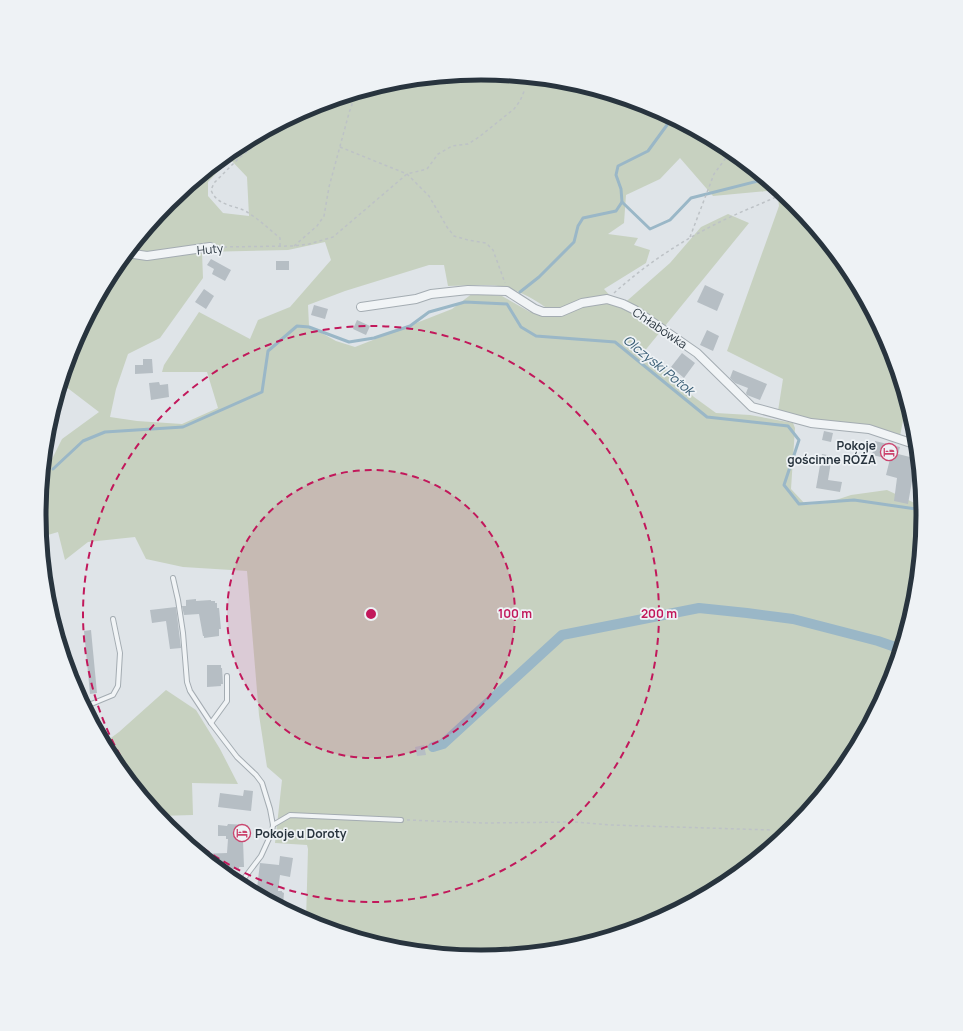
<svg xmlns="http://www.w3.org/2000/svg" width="963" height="1031" viewBox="0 0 963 1031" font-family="Manrope,sans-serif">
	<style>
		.green { fill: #c7d1c0; fill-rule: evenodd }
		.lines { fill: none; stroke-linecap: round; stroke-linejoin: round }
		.stream { stroke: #9ab7c7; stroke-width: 3 }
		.canal { stroke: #9ab7c7; stroke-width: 10 }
		.building { fill: #b6bec4 }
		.service-casing { stroke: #a4acb2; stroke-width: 6 }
		.minor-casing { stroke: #a4acb2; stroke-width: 10 }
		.path { stroke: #bdc2c6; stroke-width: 1.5; stroke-dasharray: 3 3; stroke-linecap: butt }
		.service { stroke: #f1f4f6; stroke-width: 4 }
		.minor { stroke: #f1f4f6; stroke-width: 8 }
		.ring { fill: none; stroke: #c2185b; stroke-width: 2; stroke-dasharray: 7 5 }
		.labels { text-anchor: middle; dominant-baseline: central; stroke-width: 3.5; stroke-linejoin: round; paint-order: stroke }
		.street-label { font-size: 12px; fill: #28343e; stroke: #eef2f5 }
		.poi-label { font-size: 12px; font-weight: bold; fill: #28343e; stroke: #eef2f5; text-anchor: end }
		.water-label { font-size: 13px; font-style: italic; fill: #335971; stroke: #eef2f5 }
		.rim { fill: none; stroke: #28343e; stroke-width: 5 }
		.centre { fill: #c2185b; stroke: #eef2f5; stroke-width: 2 }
		.ring-label { font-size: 12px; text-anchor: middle; font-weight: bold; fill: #c2185b; stroke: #eef2f5; stroke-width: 3.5; stroke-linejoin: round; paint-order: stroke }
	</style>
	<rect width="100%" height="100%" fill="#dfe4e8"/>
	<!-- green -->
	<g class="green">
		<path d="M482,73L568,82L651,107L728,148L795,203L850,270L890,346L907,400L900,436L815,422L778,411L783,379L727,351L779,206L777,190L713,196L680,158L660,179L626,195L624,223L608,234L638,238L634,245L650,250L646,263L604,289L620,307L670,263L701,227L728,214L749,223L643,353L663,367L694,397L716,413L750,415L793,423L795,428L791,489L806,505L827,503L851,495L887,490L923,507L924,516L915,602L890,685L849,762L794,829L727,884L651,924L568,950L481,958L395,949L312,924L306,921L308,849L307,845L275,843L282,780L267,767L259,715L247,571L183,567L146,559L135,537L88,542L65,560L58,532L41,537L39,515L43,474L45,473L62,439L99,412L61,383L73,346L114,269L129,251H136L180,197L179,194L236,147L312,107L395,81ZM230,159L247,177L249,216L223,213L208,196V182ZM325,242L331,260L290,307L258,320L250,339L199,312L164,365L162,372H207L218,408L182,424L137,421L110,417L116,389L128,354L160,338L203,278L202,252L288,250ZM429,265H444L448,286C468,286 489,283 508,288C521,292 534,299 545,307L530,312L502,296L473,293L452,309L355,347L336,341L309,326L308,305L345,291Z"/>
		<polygon points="166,690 196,710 220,749 238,784 192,783 193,815 158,816 113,761 104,743 119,732"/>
	</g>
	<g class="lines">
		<!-- stream -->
		<g class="stream">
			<polyline points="622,202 650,229 670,220 691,198 766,179"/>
			<polyline points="520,292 539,277 574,242 578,226 583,218 616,211 622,202 621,189 616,175 618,166 648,151 667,125 667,115"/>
			<polyline points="53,469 83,441 105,432 183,427 262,392 268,351 297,326 309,327 349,342 374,338 410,326 429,312 465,302 507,304 521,327 536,336 615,342 707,417 788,426 799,440 784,485 799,504 854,500 916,509 924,512"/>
			<polyline points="43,479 48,474"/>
		</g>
		<!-- canal -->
		<polyline class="canal" points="433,747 443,744 562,635 699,608 747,613 793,619 878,641 901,649"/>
	</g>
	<!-- building -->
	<g class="building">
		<polygon points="211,259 231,270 225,281 212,274 214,269 207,265"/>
		<rect x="276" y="261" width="13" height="9"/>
		<polygon points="705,285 724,294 717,311 697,302"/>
		<polygon points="204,289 214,296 206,309 195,302"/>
		<polygon points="314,305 328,309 325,319 311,315"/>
		<polygon points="357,320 370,326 366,335 353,329"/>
		<polygon points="707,330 719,336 713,351 700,345"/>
		<polygon points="682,353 695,363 684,378 671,367"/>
		<polygon points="143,359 152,359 153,373 135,374 135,365 143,365"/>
		<polygon points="733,370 767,384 760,400 747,395 746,393 748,388 735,383 730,378"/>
		<polygon points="159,382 160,385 168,384 169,397 151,400 149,383"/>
		<polygon points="824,431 833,433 831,442 822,440"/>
		<polygon points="875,441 900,447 898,454 918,459 920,470 917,482 912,481 908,504 894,501 897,478 886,475 890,459 872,455"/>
		<polygon points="822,454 832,456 828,480 842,482 840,492 816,488"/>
		<polygon points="196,599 196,601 211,600 211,601 215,601 215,603 217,603 217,608 219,608 221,629 219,629 219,636 204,638 204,636 203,636 199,614 184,615 182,606 186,606 186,600"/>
		<polygon points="176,607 181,648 170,649 166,621 152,623 150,610"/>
		<polygon points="91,630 97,693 90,694 84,631"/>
		<polygon points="207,665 221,665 221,668 222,668 223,684 221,684 221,686 207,687"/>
		<polygon points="424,745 426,755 417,756 415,747"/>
		<polygon points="244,790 253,791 251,811 218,807 220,793 243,796"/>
		<polygon points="228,824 248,825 248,840 243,840 244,867 239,867 239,869 218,869 200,854 227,853 228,839 226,839 226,836 218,836 218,825 227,826"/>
		<polygon points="280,856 293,858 290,877 280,875 278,891 282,891 282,892 284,893 283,905 275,905 243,887 257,888 260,863 279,865"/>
	</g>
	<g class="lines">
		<!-- service casing -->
		<g class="service-casing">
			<g id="service">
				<polyline points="173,578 178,600 183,633 187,682 190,691 211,723 237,757 256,775 262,783 270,809 273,825 272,832 261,856 239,885"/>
				<polyline points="84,707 113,695 118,686 120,653 113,619"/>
				<polyline points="211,723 227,701 227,676"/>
				<polyline points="273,825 290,815 401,820"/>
			</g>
		</g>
		<!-- minor casing -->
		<g class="minor-casing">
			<g id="minor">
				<polyline points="127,253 147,256 210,247"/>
				<polyline points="361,307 416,299 431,294 468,290 507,291 535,309 543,312 561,312 582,303 607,299 623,304 635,310 697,353 752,407 811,423 869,429 917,445"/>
			</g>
		</g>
		<!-- path -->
		<g class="path">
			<polyline points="340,147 407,174 429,196 447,227 454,236 468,240 486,243 493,250 505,283"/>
			<polyline points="690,237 714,174 731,151"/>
			<path d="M280,246V238C270,230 261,221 250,214C237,204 218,208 211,190L214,183L239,158L287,120"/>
			<polyline points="294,246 317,226 324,216 329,187 349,113 356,93"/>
			<polyline points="218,247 294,246 309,244 333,237 407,174 427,169 438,154 452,146 468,144 479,137 514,109 520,101 525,89"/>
			<path d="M614,293C655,256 702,228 753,207C763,203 773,198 784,194"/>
			<polyline points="407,820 484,823 574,822 611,825 771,830"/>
		</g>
		<!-- service -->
		<use href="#service" class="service"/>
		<!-- minor -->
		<use href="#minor" class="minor"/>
	</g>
	<!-- distance rings -->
	<circle cx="371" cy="614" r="144" fill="#c2185b" fill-opacity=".12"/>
	<g class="ring">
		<circle cx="371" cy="614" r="144"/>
		<circle cx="371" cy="614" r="288"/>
	</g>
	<!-- icons -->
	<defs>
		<g id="hotel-ring" transform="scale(0.9)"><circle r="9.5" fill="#eef2f5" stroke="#cb456e" stroke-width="1.5"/><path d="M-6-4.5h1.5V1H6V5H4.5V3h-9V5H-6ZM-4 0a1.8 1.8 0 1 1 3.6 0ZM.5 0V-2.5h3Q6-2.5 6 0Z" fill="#cb456e"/></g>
	</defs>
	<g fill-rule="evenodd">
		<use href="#hotel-ring" x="889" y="452"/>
		<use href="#hotel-ring" x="242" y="833"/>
	</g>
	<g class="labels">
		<!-- street labels -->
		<g class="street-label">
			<text transform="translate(210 249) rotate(-5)">Huty</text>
			<text transform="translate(660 328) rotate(34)">Chłabówka</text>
		</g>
		<!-- poi labels -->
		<g class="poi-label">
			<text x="876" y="445">Pokoje<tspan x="876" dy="14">gościnne RÓŻA</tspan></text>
			<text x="255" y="833" text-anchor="start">Pokoje u Doroty</text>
		</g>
		<!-- water labels -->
		<g class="water-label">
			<text transform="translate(659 365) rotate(39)">Olczyski Potok</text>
		</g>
	</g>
	<!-- crop -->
	<path d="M0 0H963V1031H0ZM46 515a435 435 0 1 1 870 0a435 435 0 1 1-870 0Z" fill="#eef2f5" fill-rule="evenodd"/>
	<path class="rim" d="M46 515a435 435 0 1 1 870 0a435 435 0 1 1-870 0Z"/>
	<circle cx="371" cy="614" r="6" class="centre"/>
	<g class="ring-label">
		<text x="515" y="618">100 m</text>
		<text x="659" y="618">200 m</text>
	</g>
</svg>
